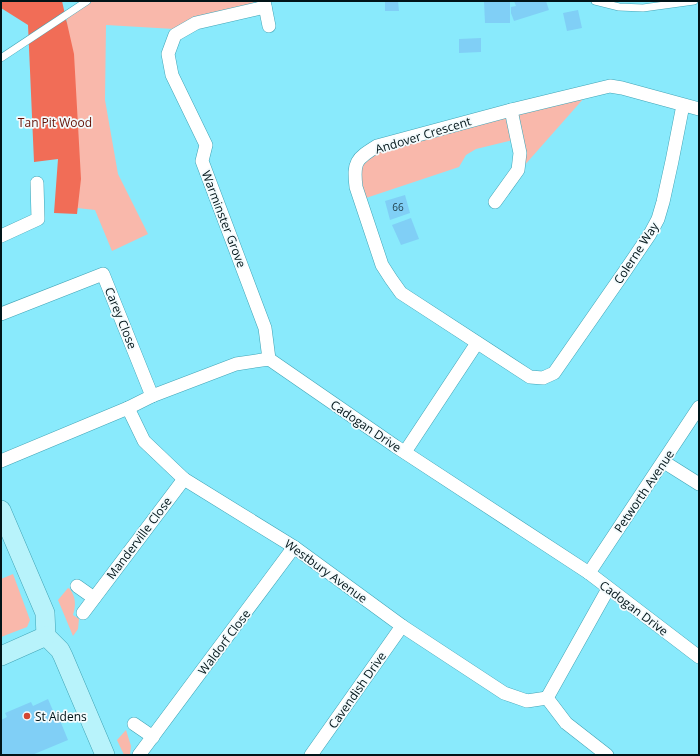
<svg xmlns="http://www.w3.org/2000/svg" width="700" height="756" viewBox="0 0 700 756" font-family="'Open Sans',sans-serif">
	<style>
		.green { fill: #f9b8ab }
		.forest { fill: #f16d57 }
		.building { fill: #80cff6 }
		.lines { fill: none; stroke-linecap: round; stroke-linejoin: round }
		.lane-casing { stroke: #40a4b6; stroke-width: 8 }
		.street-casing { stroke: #40a4b6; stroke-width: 14 }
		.secondary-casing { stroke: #40a4b6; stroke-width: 20 }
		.lane { stroke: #fff; stroke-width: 7 }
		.street { stroke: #fff; stroke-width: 13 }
		.secondary { stroke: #b8f3fb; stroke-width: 19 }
		.poi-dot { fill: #d34632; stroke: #f3fbfd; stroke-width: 1.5 }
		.labels { text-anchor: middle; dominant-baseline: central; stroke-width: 3.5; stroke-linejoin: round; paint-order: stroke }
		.number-label { font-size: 10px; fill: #214350 }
		.park-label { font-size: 12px; fill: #651106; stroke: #f3fbfd }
		.street-label { font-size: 12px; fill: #011418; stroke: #f3fbfd }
		.poi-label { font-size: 12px; fill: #011418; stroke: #f3fbfd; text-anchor: start }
	</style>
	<rect width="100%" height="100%" fill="#89eafc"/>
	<!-- green -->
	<g class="green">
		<polygon points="87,1 253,1 254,4 216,12 193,18 174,29 106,25 105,100 118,174 148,234 112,251 95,210 68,207 67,15"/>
		<polygon points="592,89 523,167 517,139 476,149 466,155 459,167 360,200 355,176 377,146"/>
		<polygon points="13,574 30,620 27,627 1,637 1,579"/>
		<path d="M68,588L70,589C76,598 76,605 73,615L79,619L78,629L73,636L58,600Z"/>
		<polygon points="126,730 131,746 130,755 124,755 117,740"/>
	</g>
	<!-- forest -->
	<polygon class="forest" points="1,1 62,1 74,54 81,179 77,214 54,213 58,159 34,162 28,25 1,8"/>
	<!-- building -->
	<g class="building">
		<polygon points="385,1 398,1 399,11 385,11"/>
		<polygon points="484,1 510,1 510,23 485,23"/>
		<polygon points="514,1 546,1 549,10 514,21 511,13 511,7 516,6"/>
		<polygon points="578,10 582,28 567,31 563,13"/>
		<polygon points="481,38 481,52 459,53 459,39"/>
		<polygon points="405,195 410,213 390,220 385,201"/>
		<polygon points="411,218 419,239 401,245 392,225"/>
		<polygon points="48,699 54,713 57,713 68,740 32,755 1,755 1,720 7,717 5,713 31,702 33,706"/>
	</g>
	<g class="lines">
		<!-- lane casing -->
		<g class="lane-casing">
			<g id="lane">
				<polyline points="595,1 619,7 643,8 694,1"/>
				<polyline points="1,58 87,1"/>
			</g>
		</g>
		<!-- street casing -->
		<g class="street-casing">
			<g id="street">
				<polyline points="264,1 269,26"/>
				<polyline points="265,7 196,23 175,35 168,54 172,75 206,145 202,161 265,328 269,359"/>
				<path d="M683,105L672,161L663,202L658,219L650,234L625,271L554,373L543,378L530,377L401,293L391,279L382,265L356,187C353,162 356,159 377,146L511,110L610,86L622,88L699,109"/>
				<polyline points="495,202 518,170 520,153 511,110"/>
				<polyline points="1,236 38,219 37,183"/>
				<polyline points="1,314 103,274 152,396"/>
				<polyline points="128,408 144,441 184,479 294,547 402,626 504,693 527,701 547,698"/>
				<polyline points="405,452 477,343"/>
				<polyline points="1,461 128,408 152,396 236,364 269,359 395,446 589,573 699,657"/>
				<polyline points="664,462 699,484"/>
				<polyline points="589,573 699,407"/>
				<polyline points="77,586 94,598"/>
				<polyline points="83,613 184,479"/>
				<polyline points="547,698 608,589"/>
				<polyline points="547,698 566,723 607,755"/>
				<polyline points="134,724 153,737"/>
				<polyline points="139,755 294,547"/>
				<polyline points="311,755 402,626"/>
			</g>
		</g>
		<!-- secondary casing -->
		<g class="secondary-casing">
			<g id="secondary">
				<polyline points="1,510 45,613 46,636 60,650 63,656 105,755"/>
				<polyline points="1,656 46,636"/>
			</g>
		</g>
		<!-- lane -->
		<use href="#lane" class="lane"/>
		<!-- street -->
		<use href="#street" class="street"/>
		<!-- secondary -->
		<use href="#secondary" class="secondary"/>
	</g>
	<!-- markers -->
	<circle class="poi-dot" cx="27" cy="716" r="4"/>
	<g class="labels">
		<!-- number labels -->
		<g class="number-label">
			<text x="398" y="207">66</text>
		</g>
		<!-- park labels -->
		<g class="park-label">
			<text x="55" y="122">Tan Pit Wood</text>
		</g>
		<!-- street labels -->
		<g class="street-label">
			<text transform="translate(423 135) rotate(-17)">Andover Crescent</text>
			<text transform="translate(224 219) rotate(69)">Warminster Grove</text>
			<text transform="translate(636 253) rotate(-57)">Colerne Way</text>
			<text transform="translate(121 318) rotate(68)">Carey Close</text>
			<text transform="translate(366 426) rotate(34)">Cadogan Drive</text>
			<text transform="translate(644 491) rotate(-56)">Petworth Avenue</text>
			<text transform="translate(139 538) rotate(-53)">Manderville Close</text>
			<text transform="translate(326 571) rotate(36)">Westbury Avenue</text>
			<text transform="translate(634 608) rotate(37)">Cadogan Drive</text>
			<text transform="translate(224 642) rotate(-53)">Waldorf Close</text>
			<text transform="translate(357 690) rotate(-55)">Cavendish Drive</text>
		</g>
		<!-- poi labels -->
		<g class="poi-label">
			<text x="35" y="716">St Aidens</text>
		</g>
	</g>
	<!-- border -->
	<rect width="700" height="756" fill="none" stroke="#011418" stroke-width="4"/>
</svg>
